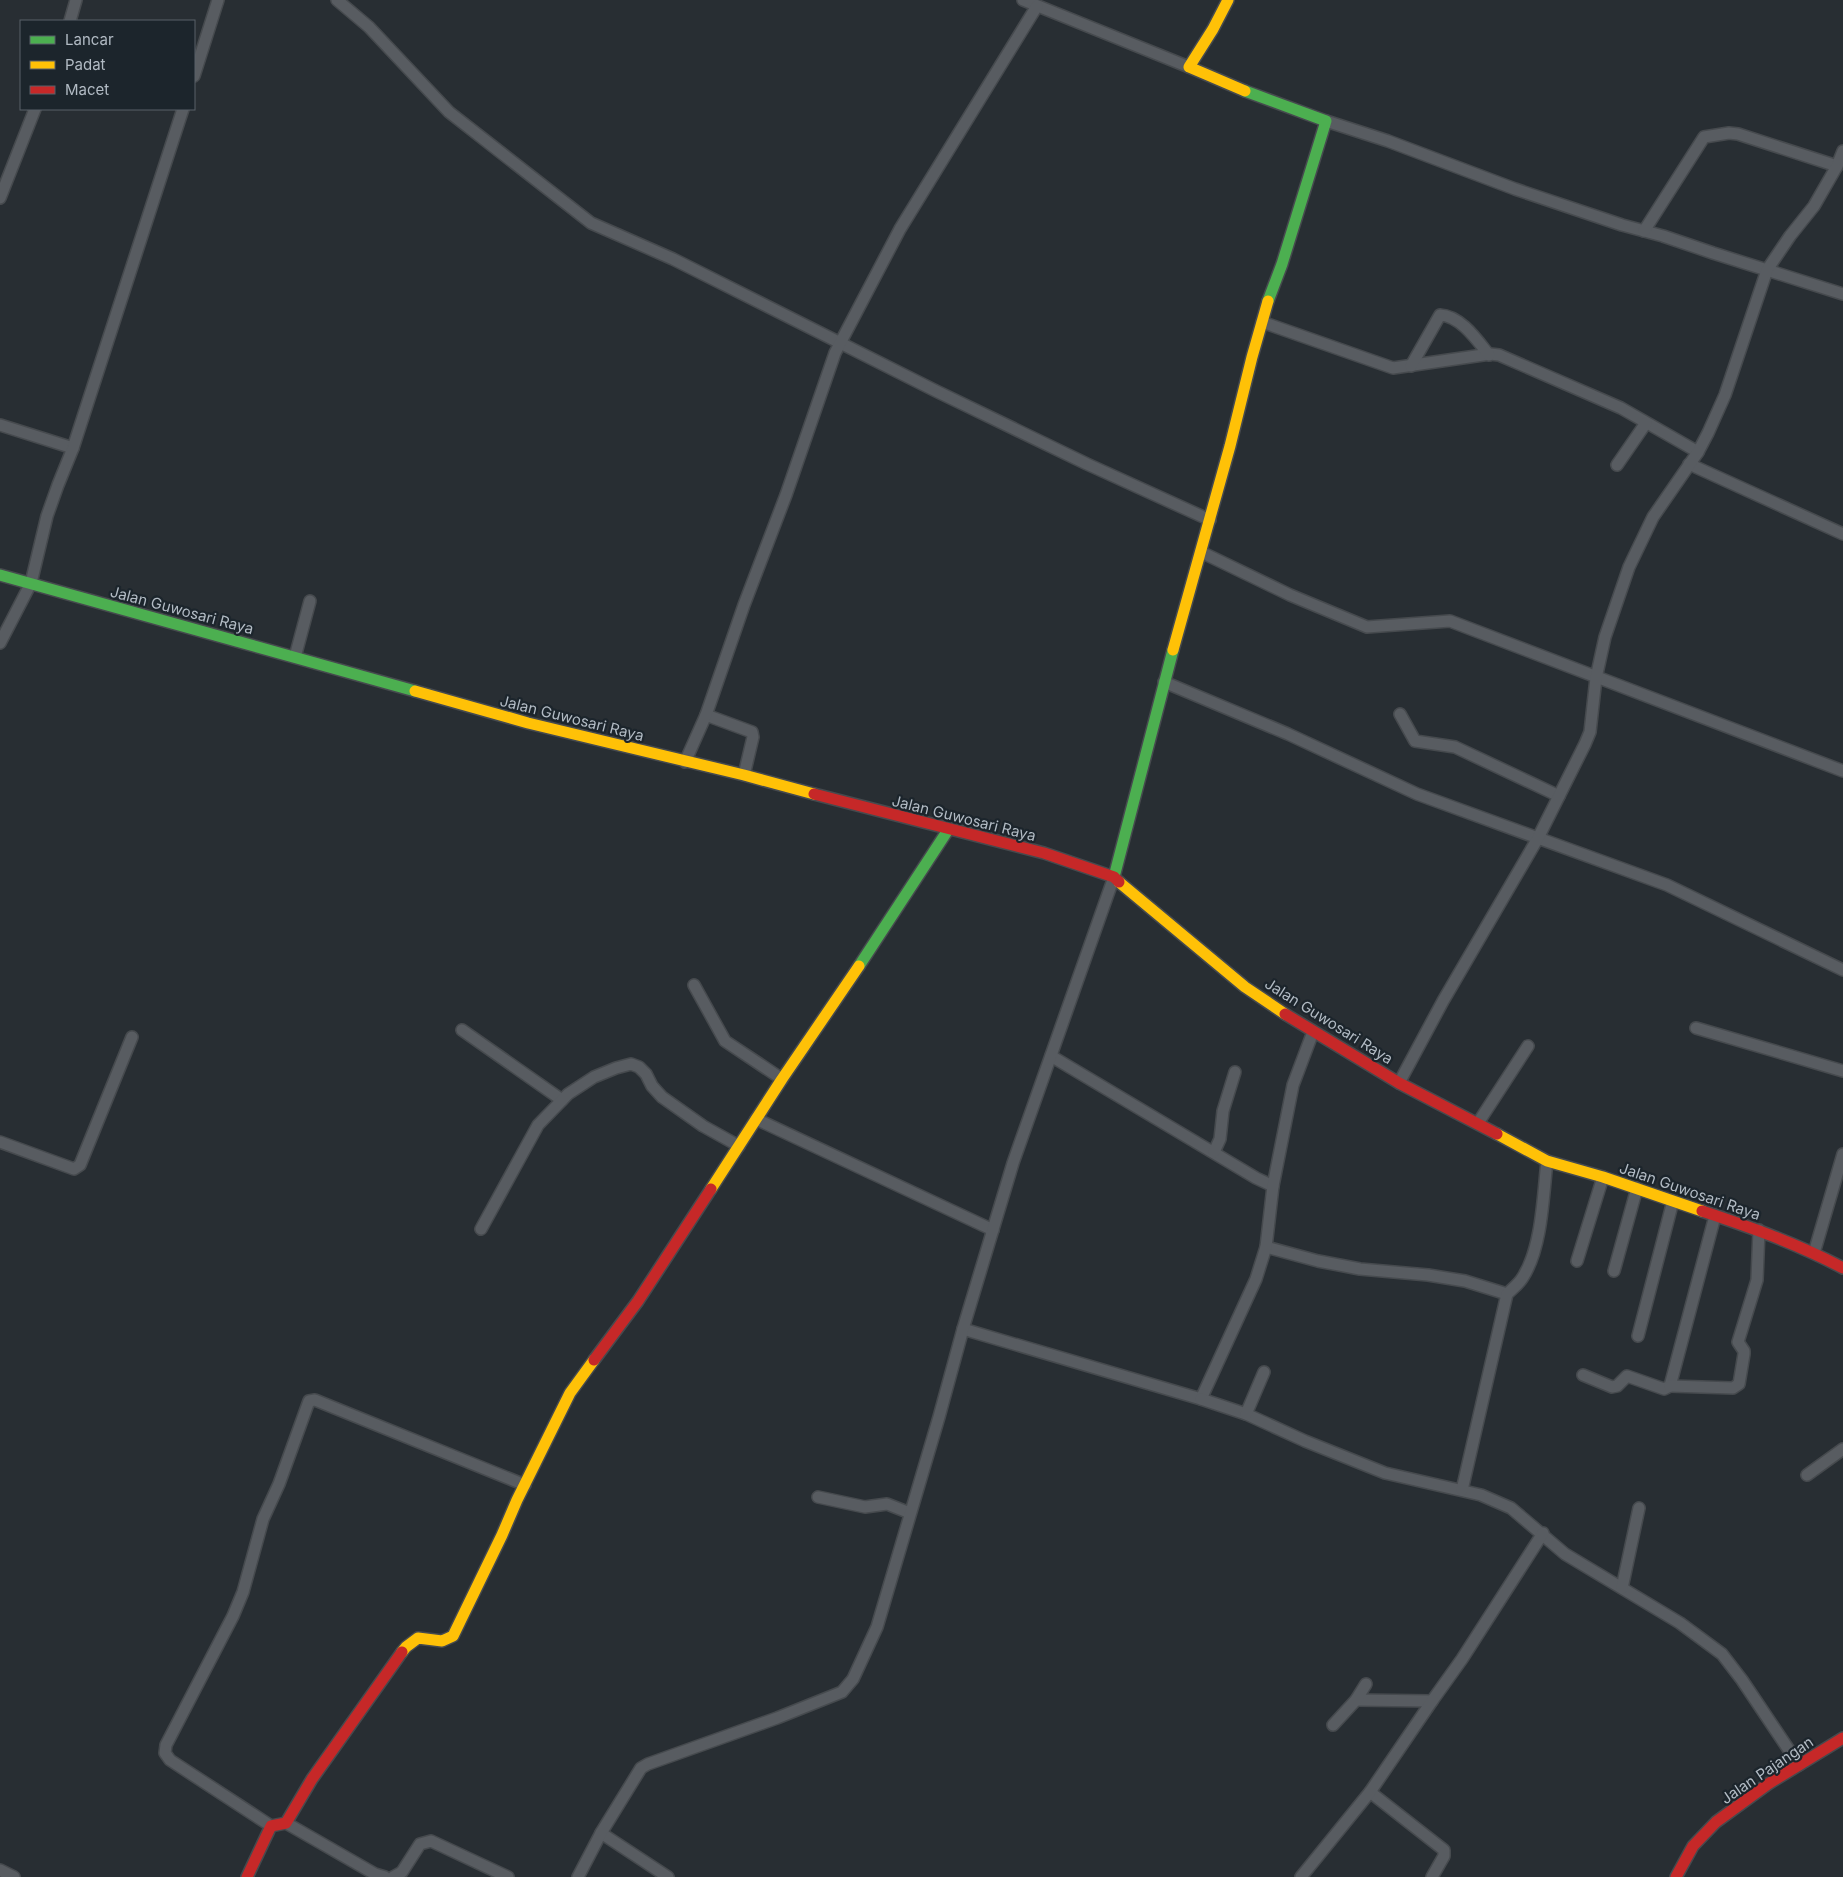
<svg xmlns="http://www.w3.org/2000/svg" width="1843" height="1877" viewBox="0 0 1843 1877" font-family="Inter,sans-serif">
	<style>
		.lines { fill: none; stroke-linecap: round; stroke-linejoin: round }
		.street-casing { stroke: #464a4e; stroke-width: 14 }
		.fast-casing { stroke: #464a4e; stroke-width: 14 }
		.slow-casing { stroke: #464a4e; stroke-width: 14 }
		.jam-casing { stroke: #464a4e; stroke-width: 14 }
		.street { stroke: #585c61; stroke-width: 11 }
		.fast { stroke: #4caf50; stroke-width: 11 }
		.slow { stroke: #ffc107; stroke-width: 11 }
		.jam { stroke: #c62828; stroke-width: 11 }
		.labels { text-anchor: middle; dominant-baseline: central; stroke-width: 4.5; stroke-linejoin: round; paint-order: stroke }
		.street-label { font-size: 15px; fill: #b2bbc4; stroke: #1c252c }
	</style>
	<rect width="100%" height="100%" fill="#282e33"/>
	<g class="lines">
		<!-- street casing -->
		<g class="street-casing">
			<g id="street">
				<polyline points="337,0 369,27 449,112 591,223 673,259 936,391 1087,464 1210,520"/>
				<polyline points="1023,0 1189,67"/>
				<polyline points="70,21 76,0"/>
				<polyline points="194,76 218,0"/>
				<polyline points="1326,121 1388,141 1515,189 1622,225 1663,236 1713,253 1843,294"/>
				<polyline points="0,198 35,109"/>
				<polyline points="1644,231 1704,137 1729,133 1738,134 1837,166"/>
				<polyline points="1262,322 1393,368 1490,354 1499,355 1621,408 1698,452"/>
				<path d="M1411,366L1440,315C1461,316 1477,340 1489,355"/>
				<polyline points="0,425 73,448"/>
				<polyline points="1689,464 1843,534"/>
				<polyline points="1617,465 1646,423"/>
				<polyline points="1201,552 1290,595 1367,627 1450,621 1843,771"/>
				<polyline points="0,643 31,583 47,516 58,485 73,448 183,109"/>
				<polyline points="295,657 310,601"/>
				<polyline points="1164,682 1288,734 1417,794 1667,885 1843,970"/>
				<polyline points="1400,714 1415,741 1455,747 1559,796"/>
				<polyline points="706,715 752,732 753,737 744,775"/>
				<polyline points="685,762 706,715 744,605 786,495 835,353 900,229 1037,6"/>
				<polyline points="694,985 725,1041 782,1079"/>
				<polyline points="1696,1028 1843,1071"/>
				<polyline points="462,1030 562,1100"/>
				<polyline points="1051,1056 1256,1178 1273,1186"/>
				<polyline points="1399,1083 1443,1001 1538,838 1585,744 1590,732 1596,678 1605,637 1629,567 1653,517 1698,452 1708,433 1725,395 1767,270 1790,236 1814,206 1837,166 1843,151"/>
				<polyline points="756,1119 993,1230"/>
				<polyline points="1478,1123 1528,1046"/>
				<polyline points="0,1142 74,1169 80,1165 132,1037"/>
				<polyline points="1214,1152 1220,1139 1223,1111 1235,1072"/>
				<polyline points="481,1229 538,1125 568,1094 594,1077 616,1068 631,1064 639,1067 646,1074 652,1086 662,1097 703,1126 739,1146"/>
				<polyline points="1266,1247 1318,1261 1360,1269 1428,1275 1465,1281 1507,1294"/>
				<polyline points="1814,1253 1843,1154"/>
				<polyline points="1577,1261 1603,1177"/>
				<polyline points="1614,1271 1637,1188"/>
				<polyline points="963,1329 1201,1399 1256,1279 1266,1247 1273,1186 1293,1085 1313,1032"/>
				<polyline points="1638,1336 1673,1201"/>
				<polyline points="1583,1375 1612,1387 1617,1386 1627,1376 1664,1389 1670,1386 1715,1216"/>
				<polyline points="1670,1386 1733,1388 1739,1384 1744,1354 1744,1351 1738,1342 1757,1280 1759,1230"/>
				<polyline points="1201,1399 1246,1414 1305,1441 1385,1473 1481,1495 1511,1508 1565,1554 1680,1623 1722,1654 1742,1680 1799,1765"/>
				<polyline points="1246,1414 1264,1372"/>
				<polyline points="1807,1475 1843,1449"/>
				<path d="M1462,1490L1507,1294C1512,1289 1519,1284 1523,1277C1542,1247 1543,1197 1547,1161"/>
				<polyline points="818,1497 865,1507 887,1504 910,1513"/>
				<polyline points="1622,1588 1639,1508"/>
				<polyline points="1356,1700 1432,1701"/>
				<polyline points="1333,1725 1356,1700 1366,1684"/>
				<polyline points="1370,1792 1444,1850 1444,1856 1432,1877"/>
				<polyline points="286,1823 375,1874 385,1877"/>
				<polyline points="271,1826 170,1760 165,1753 166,1745 233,1616 243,1592 263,1519 279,1484 309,1401 315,1400 525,1485"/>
				<polyline points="601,1833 668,1877"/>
				<polyline points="0,1870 14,1877"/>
				<polyline points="393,1877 402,1872 420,1844 431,1841 508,1877"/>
				<polyline points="578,1877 601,1833 641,1768 648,1764 777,1718 842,1692 853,1679 877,1627 939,1417 963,1329 1013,1163 1114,877"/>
				<polyline points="1301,1877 1370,1792 1432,1701 1462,1659 1543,1533"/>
			</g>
		</g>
		<!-- fast casing -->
		<g class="fast-casing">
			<g id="fast">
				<polyline points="1245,91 1326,121 1282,264 1268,301"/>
				<polyline points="0,575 415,691"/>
				<polyline points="1114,877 1173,650"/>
				<polyline points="859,966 948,830"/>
			</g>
		</g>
		<!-- slow casing -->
		<g class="slow-casing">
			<g id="slow">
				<polyline points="1228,0 1213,29 1189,67 1245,91"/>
				<polyline points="1173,650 1230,446 1252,357 1268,301"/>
				<polyline points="415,691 528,723 744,775 814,794"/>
				<polyline points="1119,882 1245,987 1285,1014"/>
				<polyline points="1497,1134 1547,1161 1603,1177 1702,1211"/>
				<polyline points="711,1189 782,1079 859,966"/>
				<polyline points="402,1652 406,1647 418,1638 442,1641 453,1636 502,1535 517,1500 570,1393 594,1360"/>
			</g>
		</g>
		<!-- jam casing -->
		<g class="jam-casing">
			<g id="jam">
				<polyline points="814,794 1044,853 1114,877 1119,882"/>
				<polyline points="1285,1014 1399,1083 1497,1134"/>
				<path d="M1702,1211C1750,1227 1798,1244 1843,1268"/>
				<polyline points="594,1360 638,1301 711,1189"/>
				<polyline points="247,1877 271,1826 286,1823 312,1779 402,1652"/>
				<polyline points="1676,1877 1693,1846 1716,1822 1768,1784 1843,1738"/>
			</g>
		</g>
		<!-- street -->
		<use href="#street" class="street"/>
		<!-- fast -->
		<use href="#fast" class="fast"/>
		<!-- slow -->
		<use href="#slow" class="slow"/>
		<!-- jam -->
		<use href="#jam" class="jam"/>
	</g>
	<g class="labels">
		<!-- street labels -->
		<g class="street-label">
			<text transform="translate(182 610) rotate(15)">Jalan Guwosari Raya</text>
			<text transform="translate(572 718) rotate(14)">Jalan Guwosari Raya</text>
			<text transform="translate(964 818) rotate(14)">Jalan Guwosari Raya</text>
			<text transform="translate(1329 1021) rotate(32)">Jalan Guwosari Raya</text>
			<text transform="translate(1690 1191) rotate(19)">Jalan Guwosari Raya</text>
			<text transform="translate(1767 1770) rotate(-34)">Jalan Pajangan</text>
		</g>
	</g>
	<!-- legend -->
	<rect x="20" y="20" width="175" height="90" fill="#1c252c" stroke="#586169"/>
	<rect x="30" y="36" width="25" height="8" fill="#4caf50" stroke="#586169"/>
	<text x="65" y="45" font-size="15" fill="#b2bbc4">Lancar</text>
	<rect x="30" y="61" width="25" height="8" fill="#ffc107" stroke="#586169"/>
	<text x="65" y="70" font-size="15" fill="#b2bbc4">Padat</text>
	<rect x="30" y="86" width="25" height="8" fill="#c62828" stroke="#586169"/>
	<text x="65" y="95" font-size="15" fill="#b2bbc4">Macet</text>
</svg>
